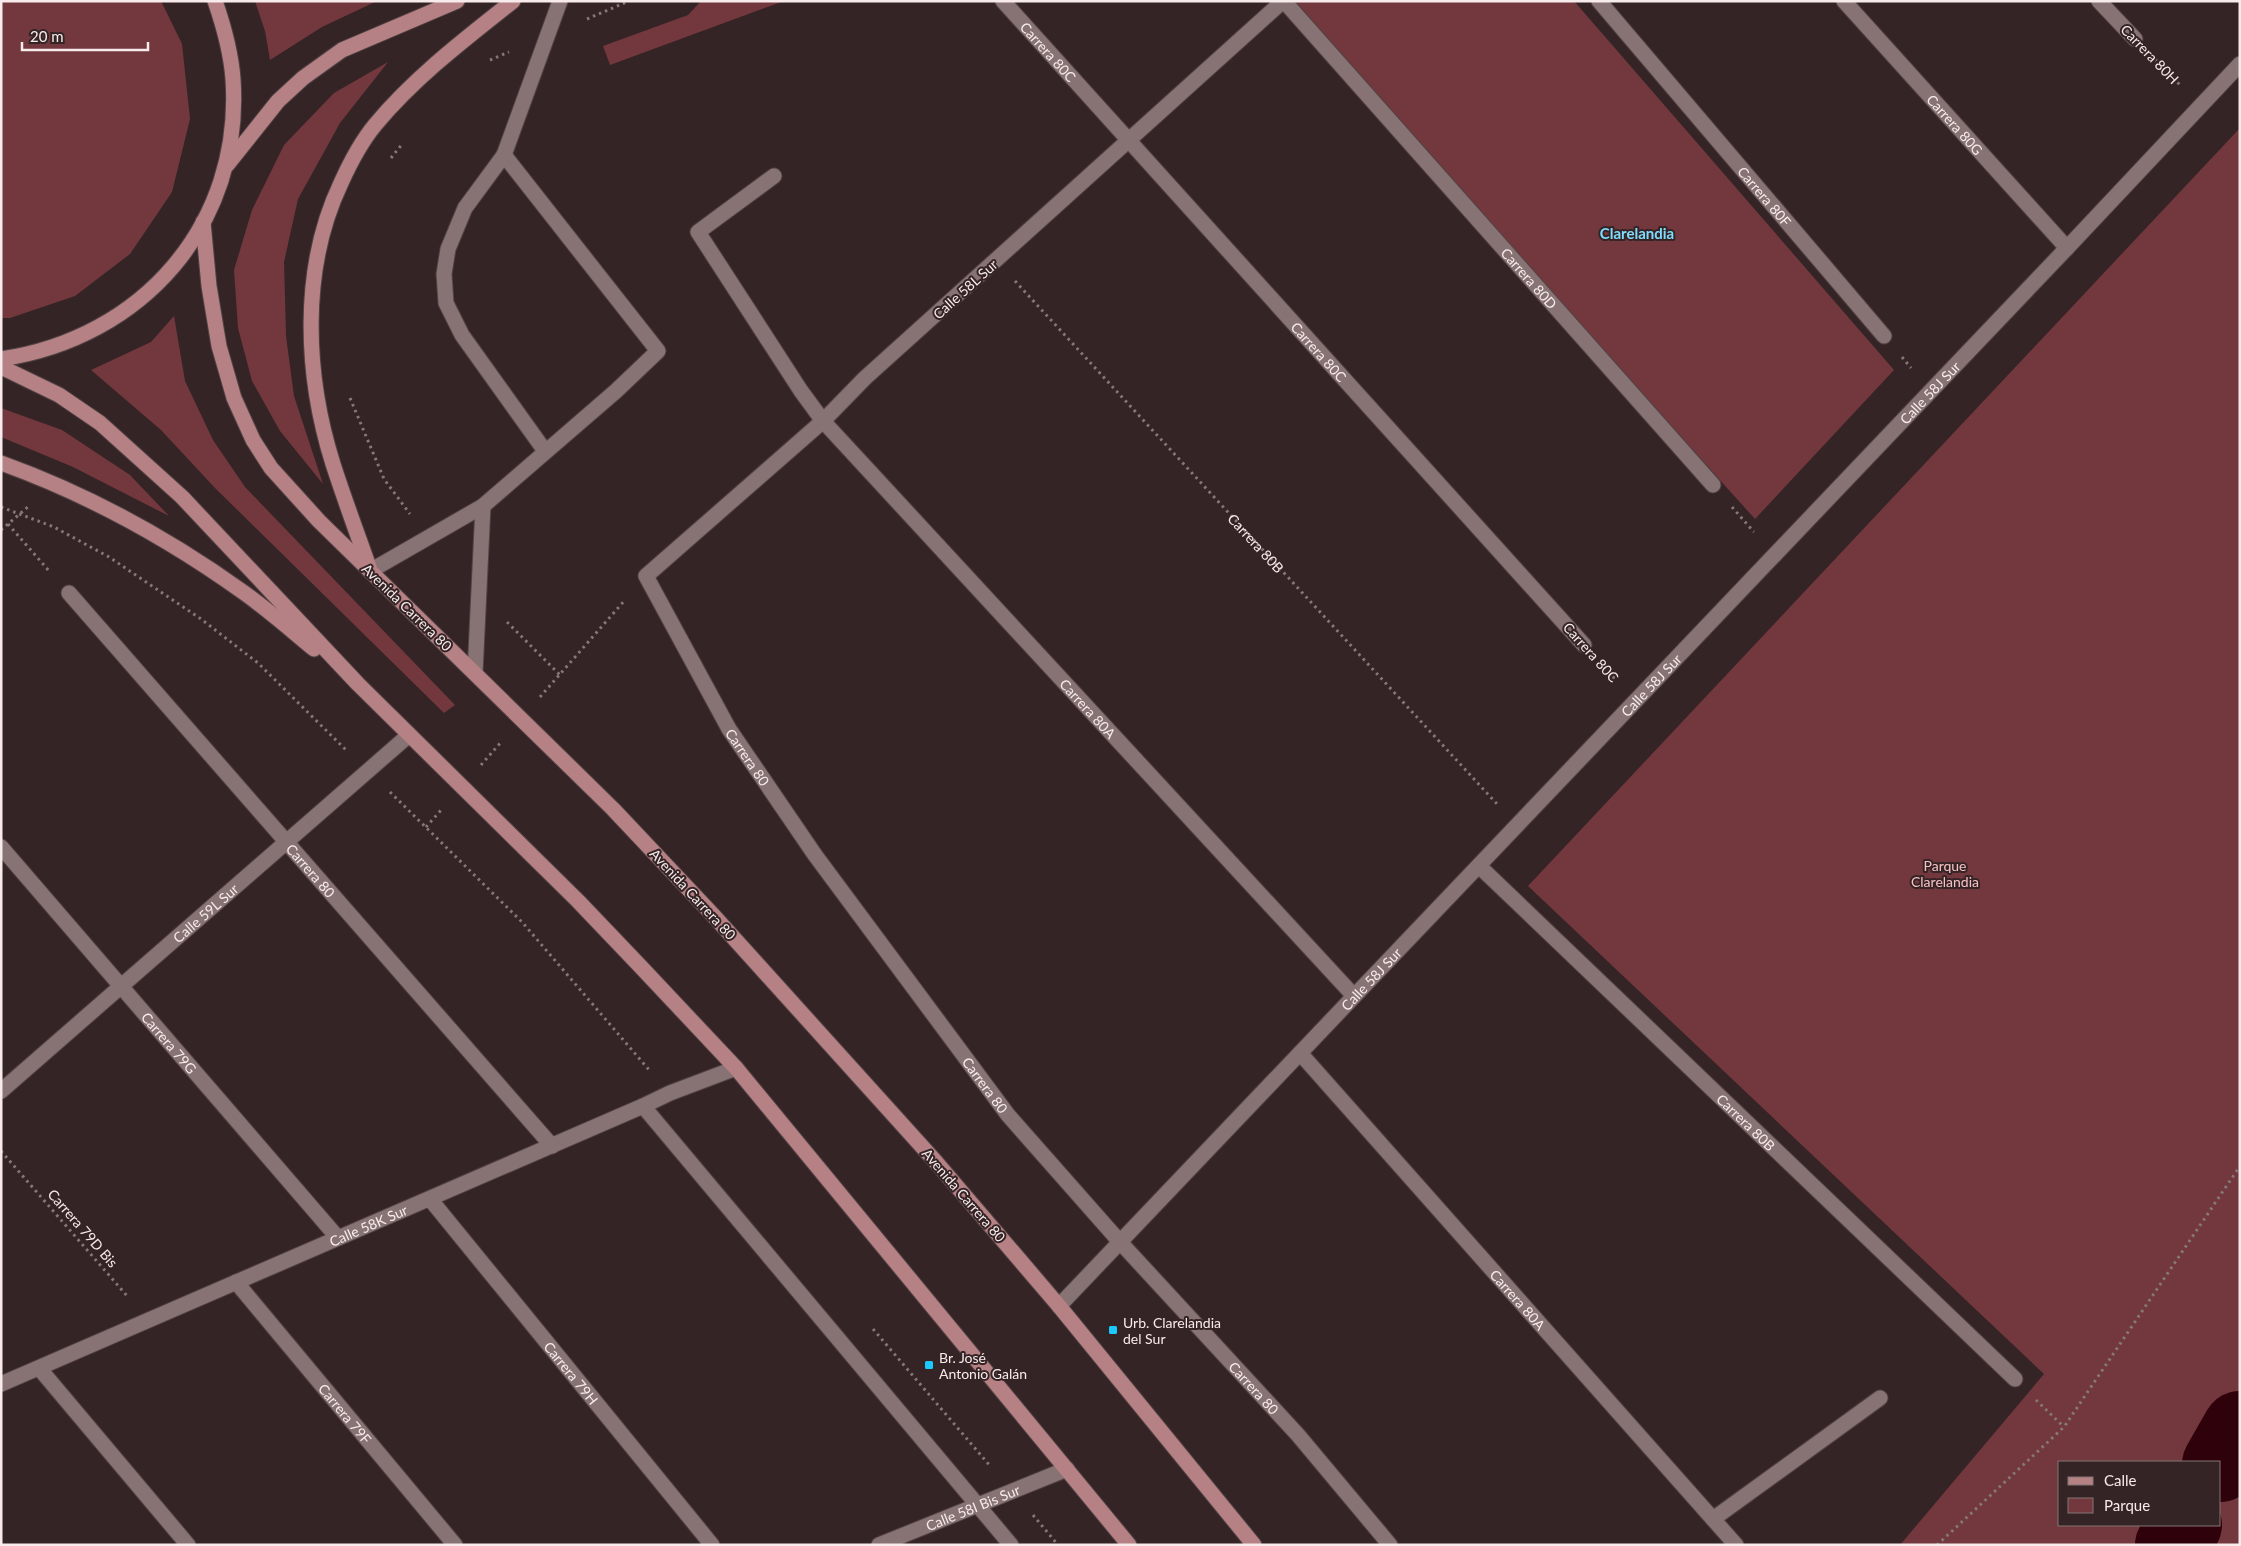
<svg xmlns="http://www.w3.org/2000/svg" width="2241" height="1546" viewBox="0 0 2241 1546" font-family="Lato,sans-serif">
	<style>
		.green { fill: #72383e; fill-rule: evenodd }
		.lines { fill: none; stroke-linecap: round; stroke-linejoin: round }
		.river { stroke: #2f020b; stroke-width: 76 }
		.lane-casing { stroke: #514244; stroke-width: 17 }
		.street-casing { stroke: #514244; stroke-width: 17 }
		.primary-casing { stroke: #514244; stroke-width: 17 }
		.path { stroke: #867778; stroke-width: 3; stroke-dasharray: 2.5 4; stroke-linecap: butt }
		.lane { stroke: #887374; stroke-width: 15 }
		.street { stroke: #887374; stroke-width: 15 }
		.primary { stroke: #b68184; stroke-width: 15 }
		.poi-dot { fill: #1acafc; stroke: #352425; stroke-width: 2 }
		.labels { text-anchor: middle; dominant-baseline: central; stroke-width: 4; stroke-linejoin: round; paint-order: stroke }
		.street-label { font-size: 14px; fill: #f7ebec; stroke: #352425 }
		.park-label { font-size: 14px; fill: #f6c1c4; stroke: #352425 }
		.poi-label { font-size: 14px; fill: #f7ebec; stroke: #352425; text-anchor: start }
		.neighbourhood-label { font-size: 15px; font-weight: bold; fill: #80dcff; stroke: #352425 }
	</style>
	<rect width="100%" height="100%" fill="#352425"/>
	<!-- green -->
	<g class="green">
		<polygon points="1,1 161,1 182,44 190,119 172,192 130,254 75,296 10,318 1,318"/>
		<polygon points="255,1 377,1 322,27 270,60 265,31"/>
		<polygon points="701,1 784,1 610,65 603,46 688,15"/>
		<polygon points="1288,1 1574,1 1894,370 1755,519"/>
		<polygon points="388,62 340,123 298,199 284,262 286,336 294,396 323,484 280,431 252,381 238,328 234,270 252,210 284,145 334,93"/>
		<path d="M2240,128V1545H1900L2044,1374L1528,886ZM2060,1462H2220V1525H2060Z"/>
		<polygon points="174,316 185,381 213,440 245,487 455,705 444,713 215,488 161,430 91,370 151,342"/>
		<polygon points="1,408 62,430 130,475 169,516 73,467 1,437"/>
	</g>
	<g class="lines">
		<!-- river -->
		<g class="river">
			<polyline points="2220,1464 2240,1429"/>
			<polyline points="2173,1545 2184,1525"/>
		</g>
		<!-- lane casing -->
		<g class="lane-casing">
			<g id="lane">
				<polyline points="774,176 698,232 801,391 823,421"/>
				<polyline points="545,451 462,335 446,303 444,274 448,249 465,208 504,155 560,1"/>
				<polyline points="370,571 483,506 616,391 658,351 504,155"/>
				<polyline points="475,673 483,506"/>
				<polyline points="1713,1519 1880,1398"/>
			</g>
		</g>
		<!-- street casing -->
		<g class="street-casing">
			<g id="street">
				<path id="s2" d="M1003,1L1584,645"/>
				<path id="s3" d="M1283,1L865,378L823,421L646,576L729,729L815,855L1008,1115L1120,1242L1298,1435L1390,1545"/>
				<path id="s4" d="M1284,1L1713,485"/>
				<path id="s5" d="M1599,1L1884,336"/>
				<path id="s6" d="M1844,1L2067,248"/>
				<polyline points="2099,1 2135,39"/>
				<path id="s7" d="M823,421L1354,996"/>
				<path id="s8" d="M69,593L552,1146"/>
				<path id="s9" d="M1,847L338,1238"/>
				<path id="s10" d="M1479,866L2015,1379"/>
				<path id="s11" d="M1300,1053L1736,1545"/>
				<path id="s12" d="M1,1091L409,735"/>
				<polyline points="643,1106 1011,1545"/>
				<path id="s13" d="M430,1199L712,1545"/>
				<path id="s14" d="M236,1282L455,1545"/>
				<path id="s15" d="M1059,1306L2067,248L2240,64"/>
				<polyline points="39,1368 188,1545"/>
				<path id="s16" d="M1,1384L643,1106L670,1093L736,1068"/>
				<path id="s17" d="M879,1545L1067,1469"/>
			</g>
		</g>
		<!-- primary casing -->
		<g class="primary-casing">
			<g id="primary">
				<polyline points="227,165 278,101 303,78 342,50 457,1"/>
				<polyline points="203,222 209,286 219,346 234,398 253,440 271,468 319,521 613,809 713,915 936,1162 1059,1306 1254,1545"/>
				<path d="M1,359C143,338 243,224 233,79C231,52 224,27 215,1"/>
				<polyline points="1,367 59,395 100,423 182,497 358,684 578,901 641,967 736,1068 1129,1545"/>
				<path d="M1,463C87,494 169,539 243,592C267,609 291,630 314,649"/>
				<path d="M369,567C357,533 344,498 333,464C305,375 300,269 341,183C350,163 361,142 375,125C415,77 465,39 513,1"/>
			</g>
		</g>
		<!-- path -->
		<g class="path">
			<polyline points="587,19 629,1"/>
			<polyline points="2155,59 2180,85"/>
			<polyline points="490,60 509,52"/>
			<polyline points="391,158 403,143"/>
			<path id="s1" d="M1015,281L1497,804"/>
			<polyline points="1902,357 1911,368"/>
			<polyline points="350,398 384,479 410,514"/>
			<polyline points="1,507 54,527 109,557 201,619 258,663 346,750"/>
			<polyline points="1732,507 1754,532"/>
			<polyline points="8,524 50,572"/>
			<polyline points="1,530 29,506"/>
			<polyline points="507,622 560,675"/>
			<polyline points="1604,667 1615,679"/>
			<polyline points="540,697 625,600"/>
			<polyline points="481,765 502,741"/>
			<polyline points="390,792 522,922 650,1071"/>
			<polyline points="426,827 442,809"/>
			<polyline points="1,1151 128,1297"/>
			<polyline points="873,1329 991,1467"/>
			<polyline points="2036,1400 2064,1427"/>
			<polyline points="1033,1515 1058,1545"/>
			<polyline points="1937,1545 2064,1427 2240,1166"/>
		</g>
		<!-- lane -->
		<use href="#lane" class="lane"/>
		<!-- street -->
		<use href="#street" class="street"/>
		<!-- primary -->
		<use href="#primary" class="primary"/>
	</g>
	<!-- markers -->
	<g class="poi-dot">
		<rect x="1108" y="1325" width="10" height="10" rx="2.5"/>
		<rect x="924" y="1360" width="10" height="10" rx="2.5"/>
	</g>
	<g class="labels">
		<!-- street labels -->
		<g class="street-label">
			<text stroke="none"><textPath href="#s2" startOffset="68">Carrera 80C</textPath></text>
			<text transform="translate(2150 54) rotate(46)">Carrera 80H</text>
			<text stroke="none"><textPath href="#s6" startOffset="166">Carrera 80G</textPath></text>
			<text stroke="none"><textPath href="#s5" startOffset="256">Carrera 80F</textPath></text>
			<text stroke="none"><textPath href="#s4" startOffset="370">Carrera 80D</textPath></text>
			<text transform="translate(965 289) rotate(-42)">Calle 58L Sur</text>
			<text stroke="none"><textPath href="#s2" startOffset="472">Carrera 80C</textPath></text>
			<text stroke="none"><textPath href="#s15" startOffset="1262">Calle 58J Sur</textPath></text>
			<text stroke="none"><textPath href="#s1" startOffset="356">Carrera 80B</textPath></text>
			<text transform="translate(407 607) rotate(44)">Avenida Carrera 80</text>
			<text transform="translate(1591 652) rotate(48)">Carrera 80C</text>
			<text stroke="none"><textPath href="#s15" startOffset="858">Calle 58J Sur</textPath></text>
			<text stroke="none"><textPath href="#s7" startOffset="391">Carrera 80A</textPath></text>
			<text stroke="none"><textPath href="#s3" startOffset="1066">Carrera 80</textPath></text>
			<text stroke="none"><textPath href="#s8" startOffset="368">Carrera 80</textPath></text>
			<text transform="translate(693 894) rotate(47)">Avenida Carrera 80</text>
			<text stroke="none"><textPath href="#s12" startOffset="271">Calle 59L Sur</textPath></text>
			<text stroke="none"><textPath href="#s15" startOffset="452">Calle 58J Sur</textPath></text>
			<text stroke="none"><textPath href="#s9" startOffset="258">Carrera 79G</textPath></text>
			<text stroke="none"><textPath href="#s3" startOffset="1471">Carrera 80</textPath></text>
			<text stroke="none"><textPath href="#s10" startOffset="370">Carrera 80B</textPath></text>
			<text transform="translate(964 1195) rotate(49)">Avenida Carrera 80</text>
			<text stroke="none"><textPath href="#s16" startOffset="400">Calle 58K Sur</textPath></text>
			<text transform="translate(83 1228) rotate(49)">Carrera 79D Bis</text>
			<text stroke="none"><textPath href="#s11" startOffset="329">Carrera 80A</textPath></text>
			<text stroke="none"><textPath href="#s13" startOffset="224">Carrera 79H</textPath></text>
			<text stroke="none"><textPath href="#s3" startOffset="1876">Carrera 80</textPath></text>
			<text stroke="none"><textPath href="#s14" startOffset="171">Carrera 79F</textPath></text>
			<text stroke="none"><textPath href="#s17" startOffset="101">Calle 58I Bis Sur</textPath></text>
		</g>
		<!-- park labels -->
		<g class="park-label">
			<text x="1945" y="865">Parque<tspan x="1945" dy="16">Clarelandia</tspan></text>
		</g>
		<!-- poi labels -->
		<g class="poi-label">
			<text x="1123" y="1322">Urb. Clarelandia<tspan x="1123" dy="16">del Sur</tspan></text>
			<text x="939" y="1357">Br. José<tspan x="939" dy="16">Antonio Galán</tspan></text>
		</g>
		<!-- neighbourhood labels -->
		<g class="neighbourhood-label">
			<text x="1637" y="233">Clarelandia</text>
		</g>
	</g>
	<!-- border -->
	<rect width="2241" height="1546" fill="none" stroke="#f7ebec" stroke-width="5"/>
	<!-- legend -->
	<rect x="2058" y="1461" width="162" height="65" fill="#352425" stroke="#837475"/>
	<rect x="2068" y="1477" width="25" height="8" fill="#b68184" stroke="#837475"/>
	<text x="2104" y="1486" font-size="15" fill="#f7ebec">Calle</text>
	<rect x="2068" y="1498" width="25" height="15" fill="#72383e" stroke="#837475"/>
	<text x="2104" y="1511" font-size="15" fill="#f7ebec">Parque</text>
	<!-- scale -->
	<path d="M22 42v8h126v-8" fill="none" stroke="#f7ebec" stroke-width="2.5"/>
	<text x="30" y="42" font-size="15" fill="#f7ebec" stroke="#352425" stroke-width="4" paint-order="stroke">20 m</text>
</svg>
